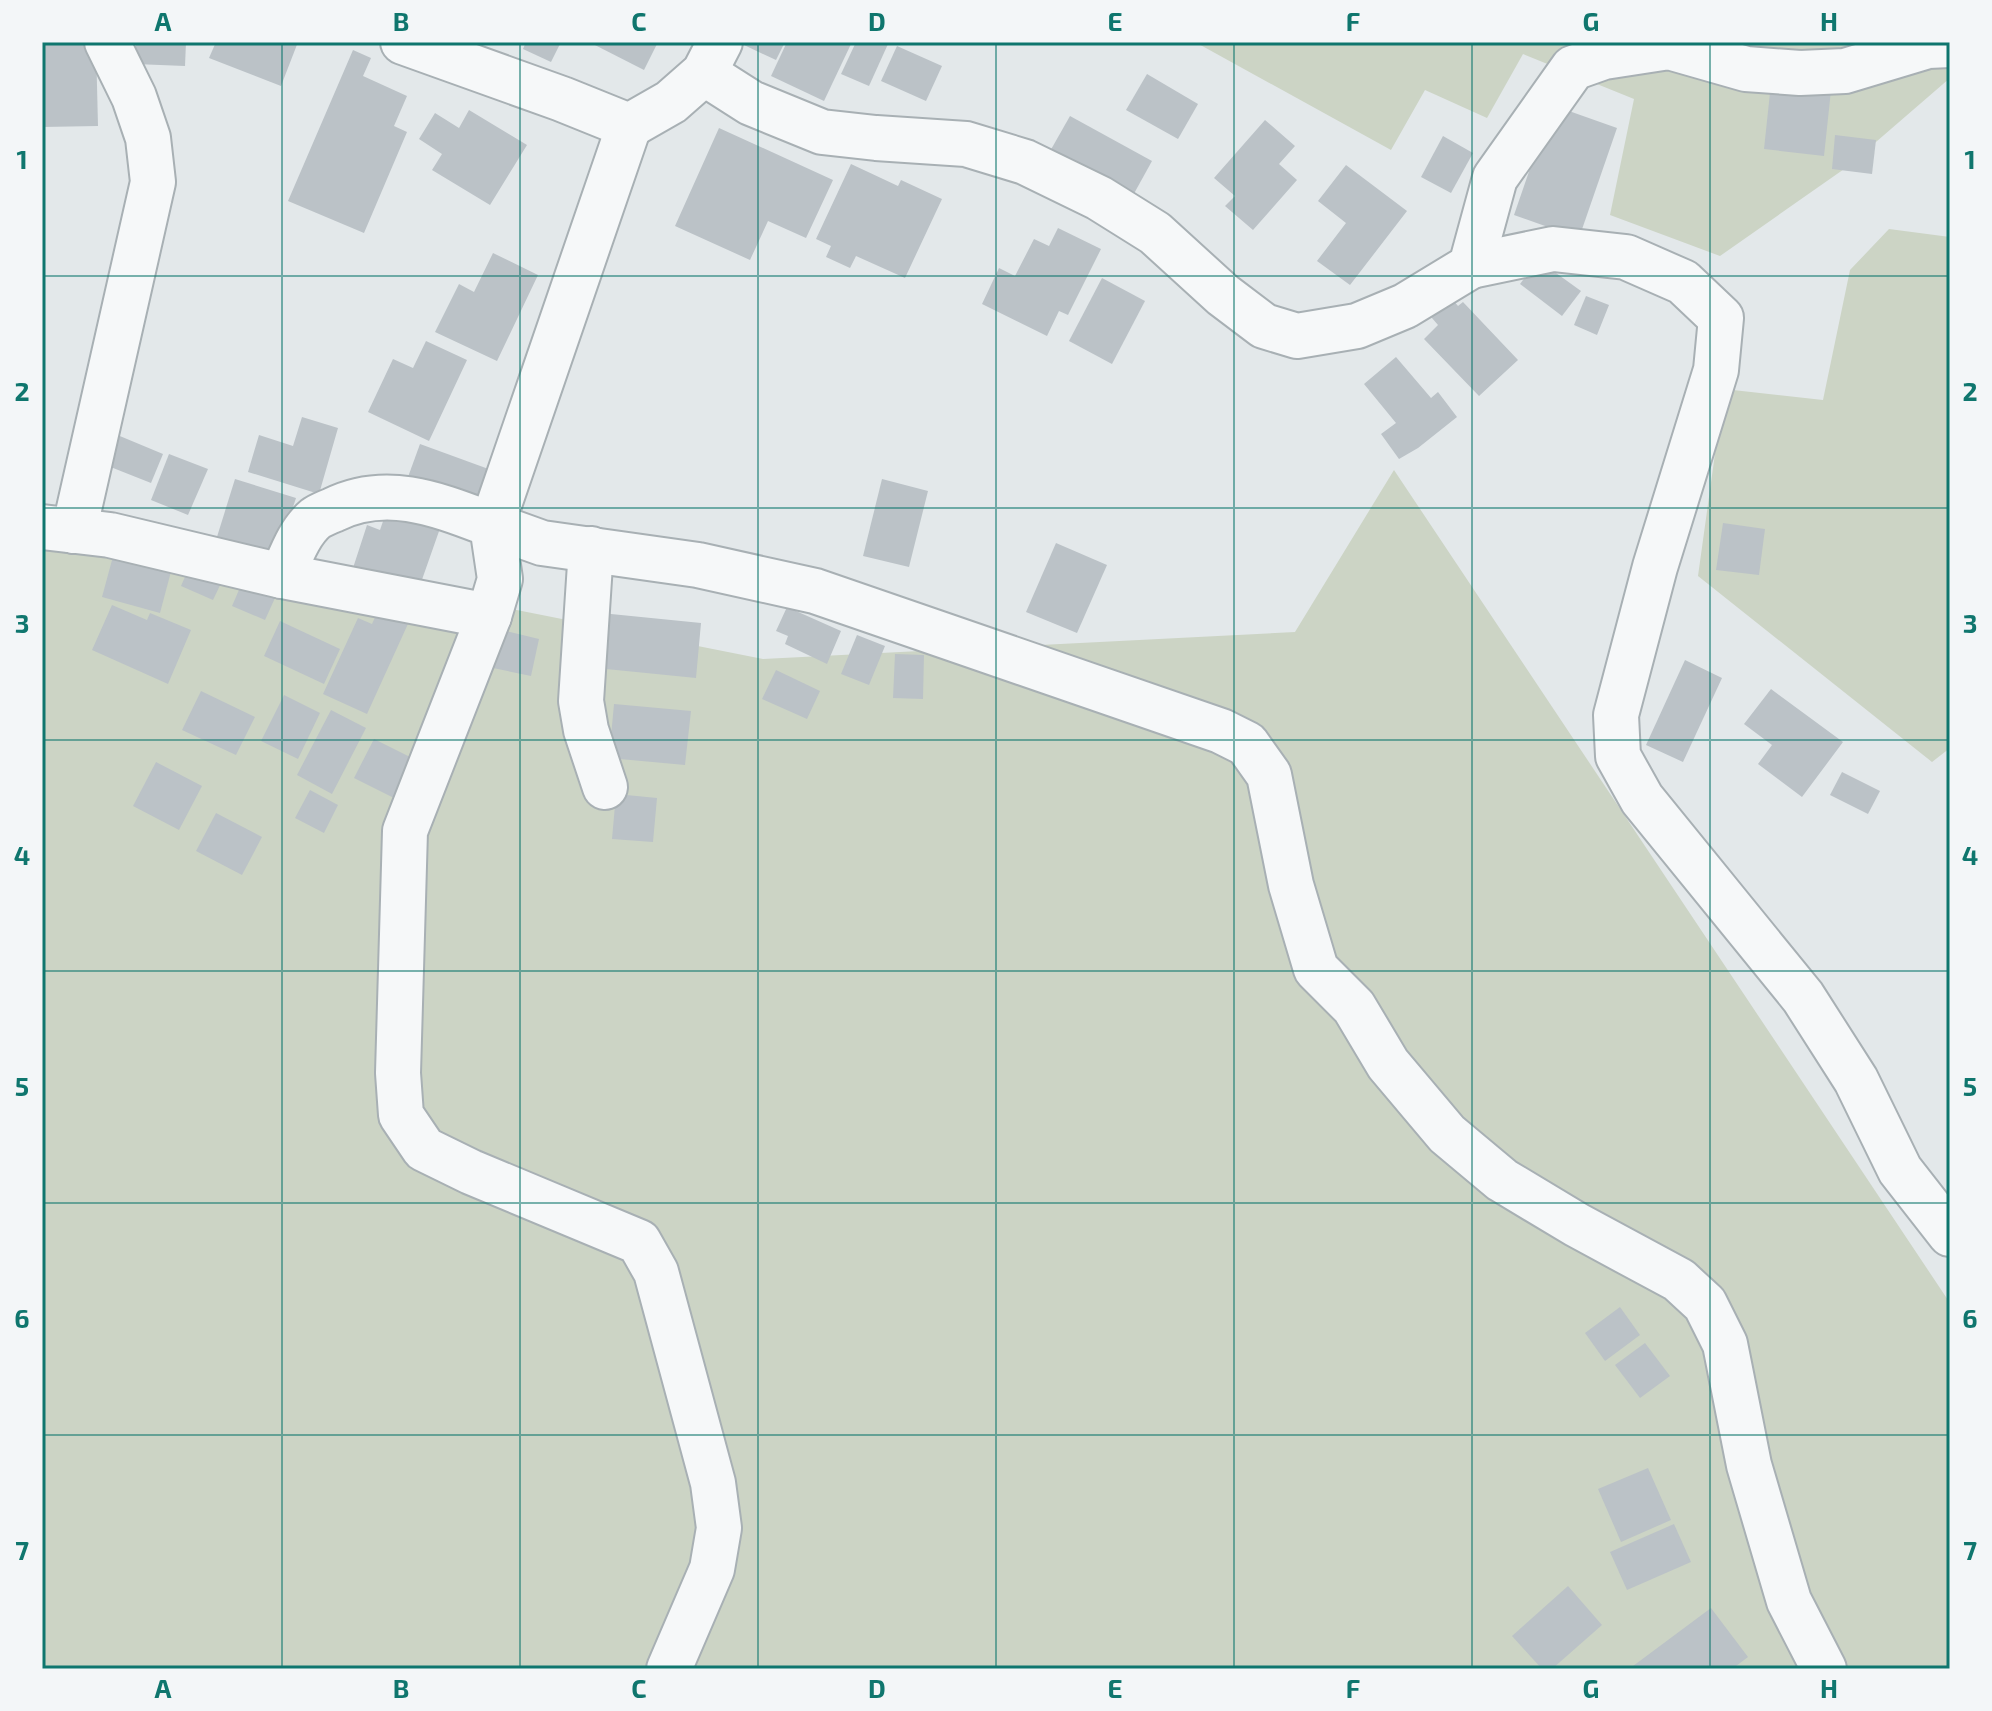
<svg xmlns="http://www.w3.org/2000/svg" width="1992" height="1711" viewBox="0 0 1992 1711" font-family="'Exo 2',sans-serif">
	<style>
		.green { fill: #ccd4c5 }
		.building { fill: #bbc2c7 }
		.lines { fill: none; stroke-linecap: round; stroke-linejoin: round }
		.minor-casing { stroke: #a8b0b4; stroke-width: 48 }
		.minor { stroke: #f6f8f9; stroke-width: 44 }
		.grid { fill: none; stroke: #0f766e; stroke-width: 2; stroke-opacity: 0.55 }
		.neatline { fill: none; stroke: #0f766e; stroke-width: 3 }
		.grid-label { font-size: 26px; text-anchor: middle; font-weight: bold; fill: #0f766e }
	</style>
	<rect width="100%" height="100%" fill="#e3e8ea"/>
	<!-- green -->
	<g class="green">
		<polygon points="1195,42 1950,42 1950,78 1847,167 1720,256 1610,215 1634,99 1523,54 1487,118 1425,90 1391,150"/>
		<polygon points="1889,229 1950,237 1950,748 1932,762 1698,576 1724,389 1823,400 1850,270"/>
		<polygon points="1394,470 1950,1303 1950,1669 42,1669 42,518 76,522 763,659 1295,632"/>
	</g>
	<!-- building -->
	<g class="building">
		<polygon points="136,42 186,42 185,66 135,64"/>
		<polygon points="216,42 298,42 281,86 209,58"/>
		<polygon points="526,42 561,42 551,62 523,49"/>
		<polygon points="589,42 658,42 644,70"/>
		<polygon points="746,42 785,42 776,60 744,45"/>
		<polygon points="787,42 846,42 851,44 824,101 771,76"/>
		<polygon points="856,42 888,44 869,86 841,74"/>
		<polygon points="42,45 96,45 98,126 42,127"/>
		<polygon points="897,46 942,66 926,101 881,81"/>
		<polygon points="353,50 371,58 363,76 407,96 394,126 407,132 364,233 288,201"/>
		<polygon points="1147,74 1198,104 1178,139 1126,110"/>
		<polygon points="1772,74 1832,81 1824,156 1764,149"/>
		<polygon points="1552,105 1617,128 1579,238 1514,215"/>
		<polygon points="469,110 527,145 490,205 432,170 442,154 419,139 435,113 459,128"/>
		<polygon points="1070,116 1152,161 1131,199 1049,153"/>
		<polygon points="1265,120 1295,146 1279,164 1297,180 1253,230 1225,206 1235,196 1214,178"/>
		<polygon points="719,128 833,180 806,238 768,221 750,260 675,226"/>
		<polygon points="1835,135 1876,140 1872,174 1832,169"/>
		<polygon points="1443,136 1473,153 1451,193 1421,177"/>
		<polygon points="851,164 898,186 901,180 942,199 905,278 856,256 850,268 826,257 831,246 816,239"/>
		<polygon points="1346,165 1407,211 1350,285 1317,261 1346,223 1318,201"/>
		<polygon points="1058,228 1101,249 1068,315 1059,311 1047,336 982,304 999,268 1015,276 1034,239 1049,246"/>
		<polygon points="493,253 538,275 497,361 435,332 459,284 474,292"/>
		<polygon points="1538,260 1581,291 1562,316 1520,284"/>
		<polygon points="1102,278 1145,301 1112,364 1069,341"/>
		<polygon points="1448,294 1458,306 1463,302 1518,360 1479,396 1424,339 1438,325 1426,311"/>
		<polygon points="1586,296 1609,305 1597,335 1574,325"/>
		<polygon points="426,341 467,360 429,441 368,412 393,359 413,368"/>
		<polygon points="1396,357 1431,398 1438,392 1457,417 1418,448 1399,459 1381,434 1396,423 1364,384"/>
		<polygon points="302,417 338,428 319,494 248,472 259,435 293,446"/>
		<polygon points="115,434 163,454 151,483 103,464"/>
		<polygon points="420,444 494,471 478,515 404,488"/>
		<polygon points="169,454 208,469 188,515 151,500"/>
		<polygon points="235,479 296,498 276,559 216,540"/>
		<polygon points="882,479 928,491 909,567 863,556"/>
		<polygon points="391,498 444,517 418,591 353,568 367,525 380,530"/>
		<polygon points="1723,523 1765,529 1759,575 1716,570"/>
		<polygon points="1056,543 1107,565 1077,633 1026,612"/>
		<polygon points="115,549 173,564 160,613 102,597"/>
		<polygon points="191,563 224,577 213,600 181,586"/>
		<polygon points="242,583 275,598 265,620 232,606"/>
		<polygon points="382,602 412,615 367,714 323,694 358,618 372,624"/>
		<polygon points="112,605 147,620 150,613 191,630 168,684 92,650"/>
		<polygon points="787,607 841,631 827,664 785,644 788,636 776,631"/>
		<polygon points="601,613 701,623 696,678 596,668"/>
		<polygon points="280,621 340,649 324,684 264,656"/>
		<polygon points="502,630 539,639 531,676 493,668"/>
		<polygon points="857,635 885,646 869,685 841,674"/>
		<polygon points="895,654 924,655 923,699 893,698"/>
		<polygon points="1685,660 1722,678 1683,762 1646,745"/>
		<polygon points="776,670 820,691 807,719 762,699"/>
		<polygon points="1771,689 1843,742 1802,797 1758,764 1772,745 1744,724"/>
		<polygon points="201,691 255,717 236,755 182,730"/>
		<polygon points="284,695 320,713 298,759 261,741"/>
		<polygon points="614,704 691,711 685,765 609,758"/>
		<polygon points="331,710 366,728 332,794 297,775"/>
		<polygon points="374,739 426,765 406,804 354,778"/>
		<polygon points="156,762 202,786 179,830 133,806"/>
		<polygon points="1842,772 1880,791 1868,814 1830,795"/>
		<polygon points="310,790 338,805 324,833 295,818"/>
		<polygon points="616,794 657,798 653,842 612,839"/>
		<polygon points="216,813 262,837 242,875 196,851"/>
		<polygon points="1620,1307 1640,1335 1605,1361 1585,1333"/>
		<polygon points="1645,1343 1670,1376 1640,1398 1615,1365"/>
		<polygon points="1648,1468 1671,1520 1621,1542 1598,1489"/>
		<polygon points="1674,1524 1691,1562 1627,1590 1610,1552"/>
		<polygon points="1568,1586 1602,1625 1552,1669 1542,1669 1512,1636"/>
		<polygon points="1711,1608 1748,1657 1732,1669 1629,1669"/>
	</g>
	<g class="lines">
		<!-- minor casing -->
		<g class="minor-casing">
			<g id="minor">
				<polyline points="403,42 562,99 629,126 671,102 704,73 720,42"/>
				<polyline points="704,73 751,103 822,132 876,138 966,144 1025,162 1099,198 1155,233 1223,295 1264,326 1297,336 1357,326 1405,306 1471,266 1495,178 1573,68 1604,57 1669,47 1746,69 1800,73 1845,71 1928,46 1950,45"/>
				<polyline points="629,126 492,525 542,543 698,565 815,591 1221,731 1247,744 1269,775 1291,885 1316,969 1354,1007 1388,1064 1447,1134 1502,1180 1577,1225 1679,1280 1705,1304 1725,1344 1749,1465 1789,1601 1824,1669"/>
				<polyline points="1471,266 1553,249 1626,257 1683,282 1721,318 1716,370 1655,567 1616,715 1618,756 1642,799 1803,997 1856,1080 1900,1170 1950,1234"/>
				<polyline points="42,527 110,535 282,576 489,616"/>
				<polyline points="74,531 153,182 148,138 134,97 107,42"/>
				<polyline points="591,549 581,701 586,730 605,787"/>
				<path d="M282,576C291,556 299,532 316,518C321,515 328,512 333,510C387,483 439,505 492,525L500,579L489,616L405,831L398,1073L401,1115L424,1149L471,1172L639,1242L656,1272L713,1483L719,1528L712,1569L669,1669"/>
			</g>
		</g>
		<!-- minor -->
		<use href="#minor" class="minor"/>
	</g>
	<!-- grid -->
	<path class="grid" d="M282,42V1669M520,42V1669M758,42V1669M996,42V1669M1234,42V1669M1472,42V1669M1710,42V1669M42,276H1950M42,508H1950M42,740H1950M42,971H1950M42,1203H1950M42,1435H1950"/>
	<!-- border -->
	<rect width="1992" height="1711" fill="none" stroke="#f3f6f8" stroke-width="88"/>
	<rect x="44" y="44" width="1904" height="1623" class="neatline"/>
	<g class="grid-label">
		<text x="163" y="31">A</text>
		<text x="401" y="31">B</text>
		<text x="639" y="31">C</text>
		<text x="877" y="31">D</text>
		<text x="1115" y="31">E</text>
		<text x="1353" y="31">F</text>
		<text x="1591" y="31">G</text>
		<text x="1829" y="31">H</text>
		<text x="22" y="169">1</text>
		<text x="1970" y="169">1</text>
		<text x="22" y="401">2</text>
		<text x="1970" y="401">2</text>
		<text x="22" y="633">3</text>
		<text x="1970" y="633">3</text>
		<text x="22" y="865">4</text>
		<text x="1970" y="865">4</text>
		<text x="22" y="1096">5</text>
		<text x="1970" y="1096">5</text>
		<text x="22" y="1328">6</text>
		<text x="1970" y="1328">6</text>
		<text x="22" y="1560">7</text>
		<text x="1970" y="1560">7</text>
		<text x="163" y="1698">A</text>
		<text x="401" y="1698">B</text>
		<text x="639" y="1698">C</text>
		<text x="877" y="1698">D</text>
		<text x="1115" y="1698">E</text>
		<text x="1353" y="1698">F</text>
		<text x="1591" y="1698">G</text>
		<text x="1829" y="1698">H</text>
	</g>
</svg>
